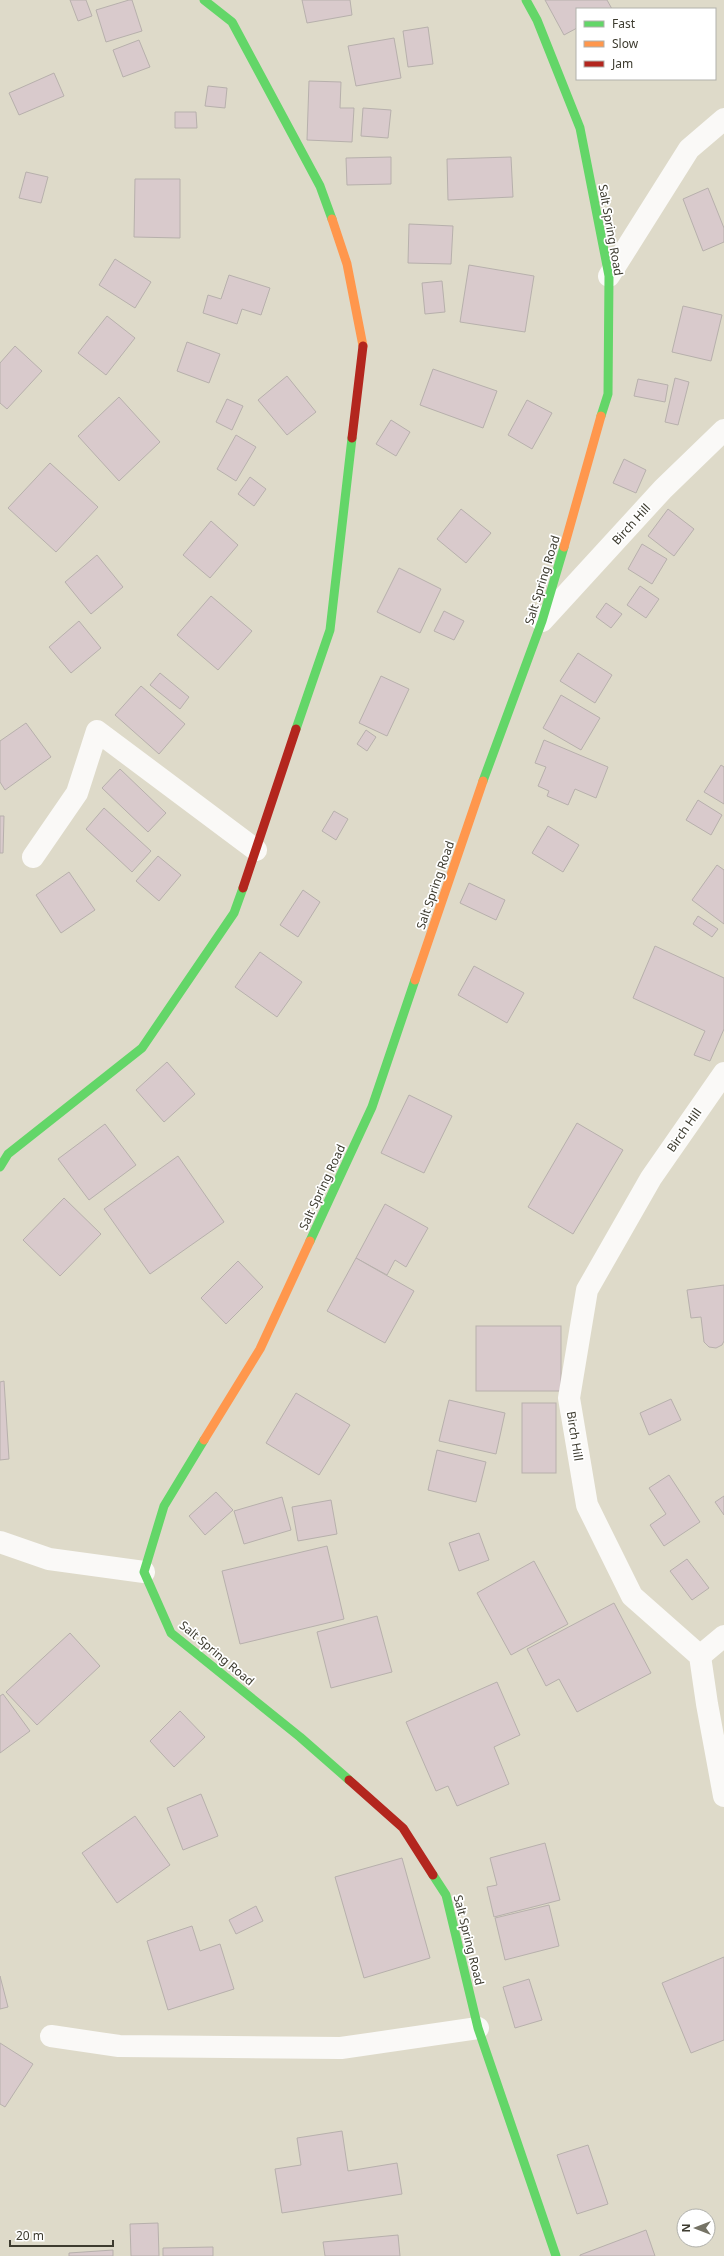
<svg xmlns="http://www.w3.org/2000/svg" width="724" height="2256" viewBox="0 0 724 2256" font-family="'Noto Sans',sans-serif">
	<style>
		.building { fill: #d9cacc; stroke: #b7b0ac }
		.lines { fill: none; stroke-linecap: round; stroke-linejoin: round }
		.street { stroke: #faf9f7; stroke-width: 22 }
		.fast { stroke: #63d668; stroke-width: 9 }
		.slow { stroke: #ff974d; stroke-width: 9 }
		.jam { stroke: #b3261e; stroke-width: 9 }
		.labels { text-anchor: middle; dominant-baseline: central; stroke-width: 3.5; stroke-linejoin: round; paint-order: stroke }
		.street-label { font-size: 12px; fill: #3d3b2f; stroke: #fff }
	</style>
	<rect width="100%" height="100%" fill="#dedac9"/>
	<!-- building -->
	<g class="building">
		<polygon points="70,0 86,0 92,16 78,21"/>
		<polygon points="129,0 132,0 142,31 106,42 96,10"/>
		<polygon points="302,0 350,0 352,15 307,23"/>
		<polygon points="545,0 607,0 612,9 577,9 577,28 564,35"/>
		<polygon points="428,27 433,64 408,67 403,31"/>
		<polygon points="394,38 401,78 356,86 348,46"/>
		<polygon points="139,40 150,67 123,77 113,50"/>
		<polygon points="54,73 64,96 19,115 9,93"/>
		<polygon points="309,81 341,82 340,108 354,108 352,142 307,140"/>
		<polygon points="208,86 227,88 225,108 205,106"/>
		<polygon points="363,108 391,110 388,138 361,136"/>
		<polygon points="175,112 196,112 197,128 175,128"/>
		<polygon points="391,157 391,184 347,185 346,158"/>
		<polygon points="511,157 513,197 448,200 447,159"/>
		<polygon points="26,172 48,177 41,203 19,198"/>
		<polygon points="135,179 180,179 180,238 134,237"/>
		<polygon points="708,188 724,228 724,242 703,251 683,199"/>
		<polygon points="409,224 453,226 451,264 408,263"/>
		<polygon points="115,259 151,282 135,308 99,285"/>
		<polygon points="469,265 534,276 525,332 460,322"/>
		<polygon points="229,275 270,288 261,315 242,309 237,324 203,313 208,295 221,299"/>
		<polygon points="442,281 445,312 425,314 422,283"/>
		<polygon points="683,306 722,315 711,361 672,352"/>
		<polygon points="107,316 135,338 106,375 78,353"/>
		<polygon points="187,342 220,354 209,383 177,371"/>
		<polygon points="15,346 42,371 7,409 0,403 0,363"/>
		<polygon points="433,369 497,391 483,428 420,405"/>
		<polygon points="287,376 316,412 287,435 258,400"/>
		<polygon points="675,378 689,382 678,425 665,422"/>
		<polygon points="638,379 668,385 665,402 634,396"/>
		<polygon points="119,397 160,442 119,481 78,436"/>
		<polygon points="227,399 243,406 232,430 216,422"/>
		<polygon points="527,400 552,413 532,449 508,435"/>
		<polygon points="391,420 410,432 396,456 376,444"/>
		<polygon points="236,435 256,447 236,481 217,469"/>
		<polygon points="624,459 646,470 636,493 613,483"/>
		<polygon points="50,463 98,507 56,552 8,508"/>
		<polygon points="250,477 266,489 254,506 238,494"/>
		<polygon points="461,509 491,533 466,563 437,539"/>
		<polygon points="668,509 694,529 674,556 648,536"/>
		<polygon points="211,521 238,545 210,578 183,555"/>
		<polygon points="642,544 667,559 652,584 628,569"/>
		<polygon points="97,555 123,587 91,614 65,582"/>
		<polygon points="399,568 441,589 420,633 377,612"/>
		<polygon points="640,586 659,599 646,618 627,605"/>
		<polygon points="211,596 252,631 218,670 177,635"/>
		<polygon points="606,603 622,614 611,628 596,617"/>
		<polygon points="444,611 464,621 454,640 434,631"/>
		<polygon points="79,621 101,648 71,673 49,647"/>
		<polygon points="578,653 612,675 595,703 560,681"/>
		<polygon points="160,673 189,697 180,709 150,685"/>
		<polygon points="381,676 409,689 387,736 359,723"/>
		<polygon points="141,686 185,724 159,754 115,715"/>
		<polygon points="561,695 600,718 581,750 543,728"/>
		<polygon points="26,723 51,757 5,790 0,782 0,741"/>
		<polygon points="366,730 376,737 367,751 357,744"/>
		<polygon points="544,740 608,767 596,798 575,789 568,805 547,796 549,791 538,786 546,767 535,763"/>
		<polygon points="721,765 724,767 724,804 704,792"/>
		<polygon points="120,769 166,813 148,832 102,788"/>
		<polygon points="698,800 722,815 711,835 686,820"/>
		<polygon points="104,808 151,851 132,872 86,829"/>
		<polygon points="334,811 348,819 336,840 322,831"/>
		<polygon points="0,816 4,816 3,853 0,853"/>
		<polygon points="548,826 579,845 563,872 532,853"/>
		<polygon points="158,856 181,875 159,901 136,881"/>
		<polygon points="717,865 724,870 724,924 692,900"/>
		<polygon points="69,872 95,910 61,933 36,895"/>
		<polygon points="469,883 505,900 496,920 460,903"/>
		<polygon points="303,890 320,902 298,937 280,925"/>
		<polygon points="698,916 718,929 712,937 693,924"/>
		<polygon points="655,946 724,978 724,1029 710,1061 694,1055 705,1031 633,998"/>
		<polygon points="260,952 302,982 277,1017 235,987"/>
		<polygon points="474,966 524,993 507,1023 458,995"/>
		<polygon points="167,1062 195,1094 164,1122 136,1090"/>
		<polygon points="409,1095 452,1116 424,1173 381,1153"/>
		<polygon points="577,1123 623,1150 573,1234 528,1207"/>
		<polygon points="105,1124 136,1165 89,1200 58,1159"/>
		<polygon points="178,1156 224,1222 150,1274 104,1209"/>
		<polygon points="64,1198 101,1234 60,1276 23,1240"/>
		<polygon points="385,1204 428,1228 406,1267 395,1260 387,1275 356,1258"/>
		<polygon points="356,1258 414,1291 385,1343 327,1311"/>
		<polygon points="238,1261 263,1287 226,1324 201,1298"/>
		<polygon points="724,1285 724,1341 722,1345 716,1348 709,1347 704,1342 701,1317 691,1318 687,1290"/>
		<rect x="476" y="1326" width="85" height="65"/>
		<polygon points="4,1381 9,1459 0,1460 0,1382"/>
		<polygon points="296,1393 350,1425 319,1475 266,1443"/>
		<polygon points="671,1399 681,1420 649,1435 640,1413"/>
		<polygon points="449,1400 505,1413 496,1454 439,1441"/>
		<rect x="522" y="1403" width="34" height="70"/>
		<polygon points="437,1450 486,1462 476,1502 428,1490"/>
		<polygon points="669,1475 700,1522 664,1546 650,1525 666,1514 649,1488"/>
		<polygon points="216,1492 233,1510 205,1535 189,1516"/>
		<polygon points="724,1496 724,1515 715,1502"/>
		<polygon points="282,1497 291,1530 244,1544 234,1511"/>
		<polygon points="331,1500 337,1534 298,1541 292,1507"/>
		<polygon points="479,1533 489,1560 459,1571 449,1543"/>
		<polygon points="327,1546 344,1619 240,1644 222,1571"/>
		<polygon points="687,1559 709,1588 692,1600 670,1571"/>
		<polygon points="534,1561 568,1624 511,1655 477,1593"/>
		<polygon points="614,1603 651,1673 577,1712 559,1679 546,1686 527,1649"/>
		<polygon points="377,1616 392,1672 331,1688 317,1632"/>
		<polygon points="70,1633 100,1666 37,1725 6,1692"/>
		<polygon points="497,1682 520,1735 494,1747 509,1784 457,1806 448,1786 436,1791 406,1722"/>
		<polygon points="3,1694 30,1731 0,1753 0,1696"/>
		<polygon points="180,1711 205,1737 174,1767 150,1741"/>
		<polygon points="201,1794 218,1836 183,1850 167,1808"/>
		<polygon points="135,1816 170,1865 117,1903 82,1853"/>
		<polygon points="545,1843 560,1900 494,1917 487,1887 497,1885 490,1858"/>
		<polygon points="402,1858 430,1958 364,1978 335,1877"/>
		<polygon points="549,1905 559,1946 505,1960 495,1918"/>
		<polygon points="256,1906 263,1921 236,1934 229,1920"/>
		<polygon points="192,1926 200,1951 220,1944 234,1989 168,2010 147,1941"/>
		<polygon points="724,1957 724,2040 691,2053 662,1983"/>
		<polygon points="0,1976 8,2007 0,2009"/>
		<polygon points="529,1979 542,2020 515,2028 503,1987"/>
		<polygon points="0,2043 33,2064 5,2107 0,2104"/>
		<polygon points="342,2131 348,2171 397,2163 402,2194 282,2213 275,2169 301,2165 297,2138"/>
		<polygon points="588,2145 608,2204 577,2214 557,2155"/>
		<polygon points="158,2223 159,2256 131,2256 130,2224"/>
		<polygon points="646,2230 655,2256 580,2256 580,2255"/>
		<polygon points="398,2235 400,2256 325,2256 323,2242"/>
		<polygon points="213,2247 213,2256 163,2256 163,2248"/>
		<polygon points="113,2250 113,2256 69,2256 69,2253"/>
	</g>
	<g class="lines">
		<!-- street -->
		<g class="street">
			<polyline points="609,276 689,149 724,119"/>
			<polyline points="542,621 663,489 724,430"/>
			<polyline points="33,857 77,793 97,731 256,850"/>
			<polyline points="724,1073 651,1178 587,1290 569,1398 587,1505 632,1596 700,1656 707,1704 724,1796"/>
			<polyline points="0,1542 49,1559 144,1572"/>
			<polyline points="700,1656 724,1636"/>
			<polyline points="51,2036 119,2046 341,2048 478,2028"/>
		</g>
		<!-- fast -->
		<g class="fast">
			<polyline points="204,0 232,22 320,186 332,219"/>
			<polyline points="526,0 537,20 580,128 609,276 608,394 601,416"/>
			<polyline points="296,729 330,630 352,438"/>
			<polyline points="483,781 542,621 564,547"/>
			<polyline points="0,1167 8,1154 142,1048 234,913 243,888"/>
			<polyline points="310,1241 372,1107 415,980"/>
			<polyline points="204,1440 164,1506 144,1572 171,1633 300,1737 349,1780"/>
			<polyline points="433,1875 446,1895 478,2028 556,2256"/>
		</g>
		<!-- slow -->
		<g class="slow">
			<polyline points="332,219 347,264 363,346"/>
			<polyline points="564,547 601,416"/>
			<polyline points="415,980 483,781"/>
			<polyline points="204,1440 260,1349 310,1241"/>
		</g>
		<!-- jam -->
		<g class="jam">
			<polyline points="352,438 363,346"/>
			<polyline points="243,888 296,729"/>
			<polyline points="349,1780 403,1828 433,1875"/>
		</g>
	</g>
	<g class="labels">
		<!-- street labels -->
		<g class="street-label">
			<text transform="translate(611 230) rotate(80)">Salt Spring Road</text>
			<text transform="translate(631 524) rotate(-48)">Birch Hill</text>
			<text transform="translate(542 580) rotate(-73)">Salt Spring Road</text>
			<text transform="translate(435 885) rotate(-71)">Salt Spring Road</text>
			<text transform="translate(684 1130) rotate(-55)">Birch Hill</text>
			<text transform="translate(322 1187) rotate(-65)">Salt Spring Road</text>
			<text transform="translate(575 1436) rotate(81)">Birch Hill</text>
			<text transform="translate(217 1653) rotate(40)">Salt Spring Road</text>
			<text transform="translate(469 1940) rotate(76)">Salt Spring Road</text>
		</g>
	</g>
	<!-- legend -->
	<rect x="576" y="8" width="140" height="72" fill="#ffffff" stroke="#b1b1ac"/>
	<rect x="584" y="21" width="20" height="6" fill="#63d668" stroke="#b1b1ac"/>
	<text x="612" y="28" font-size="12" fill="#3d3b2f">Fast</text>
	<rect x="584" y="41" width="20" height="6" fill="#ff974d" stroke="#b1b1ac"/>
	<text x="612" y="48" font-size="12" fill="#3d3b2f">Slow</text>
	<rect x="584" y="61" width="20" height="6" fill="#b3261e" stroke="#b1b1ac"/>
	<text x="612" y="68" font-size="12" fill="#3d3b2f">Jam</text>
	<!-- north arrow -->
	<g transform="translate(696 2228) rotate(270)"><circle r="19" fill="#ffffff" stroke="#b1b1ac"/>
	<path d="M0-3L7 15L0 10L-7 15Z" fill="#757365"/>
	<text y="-6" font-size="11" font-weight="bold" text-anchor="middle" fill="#3d3b2f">N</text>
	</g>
	<!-- scale -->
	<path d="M10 2240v6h103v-6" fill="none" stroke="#3d3b2f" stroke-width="2"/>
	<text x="16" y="2240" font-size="12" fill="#3d3b2f" stroke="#ffffff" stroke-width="3" paint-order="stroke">20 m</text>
</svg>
